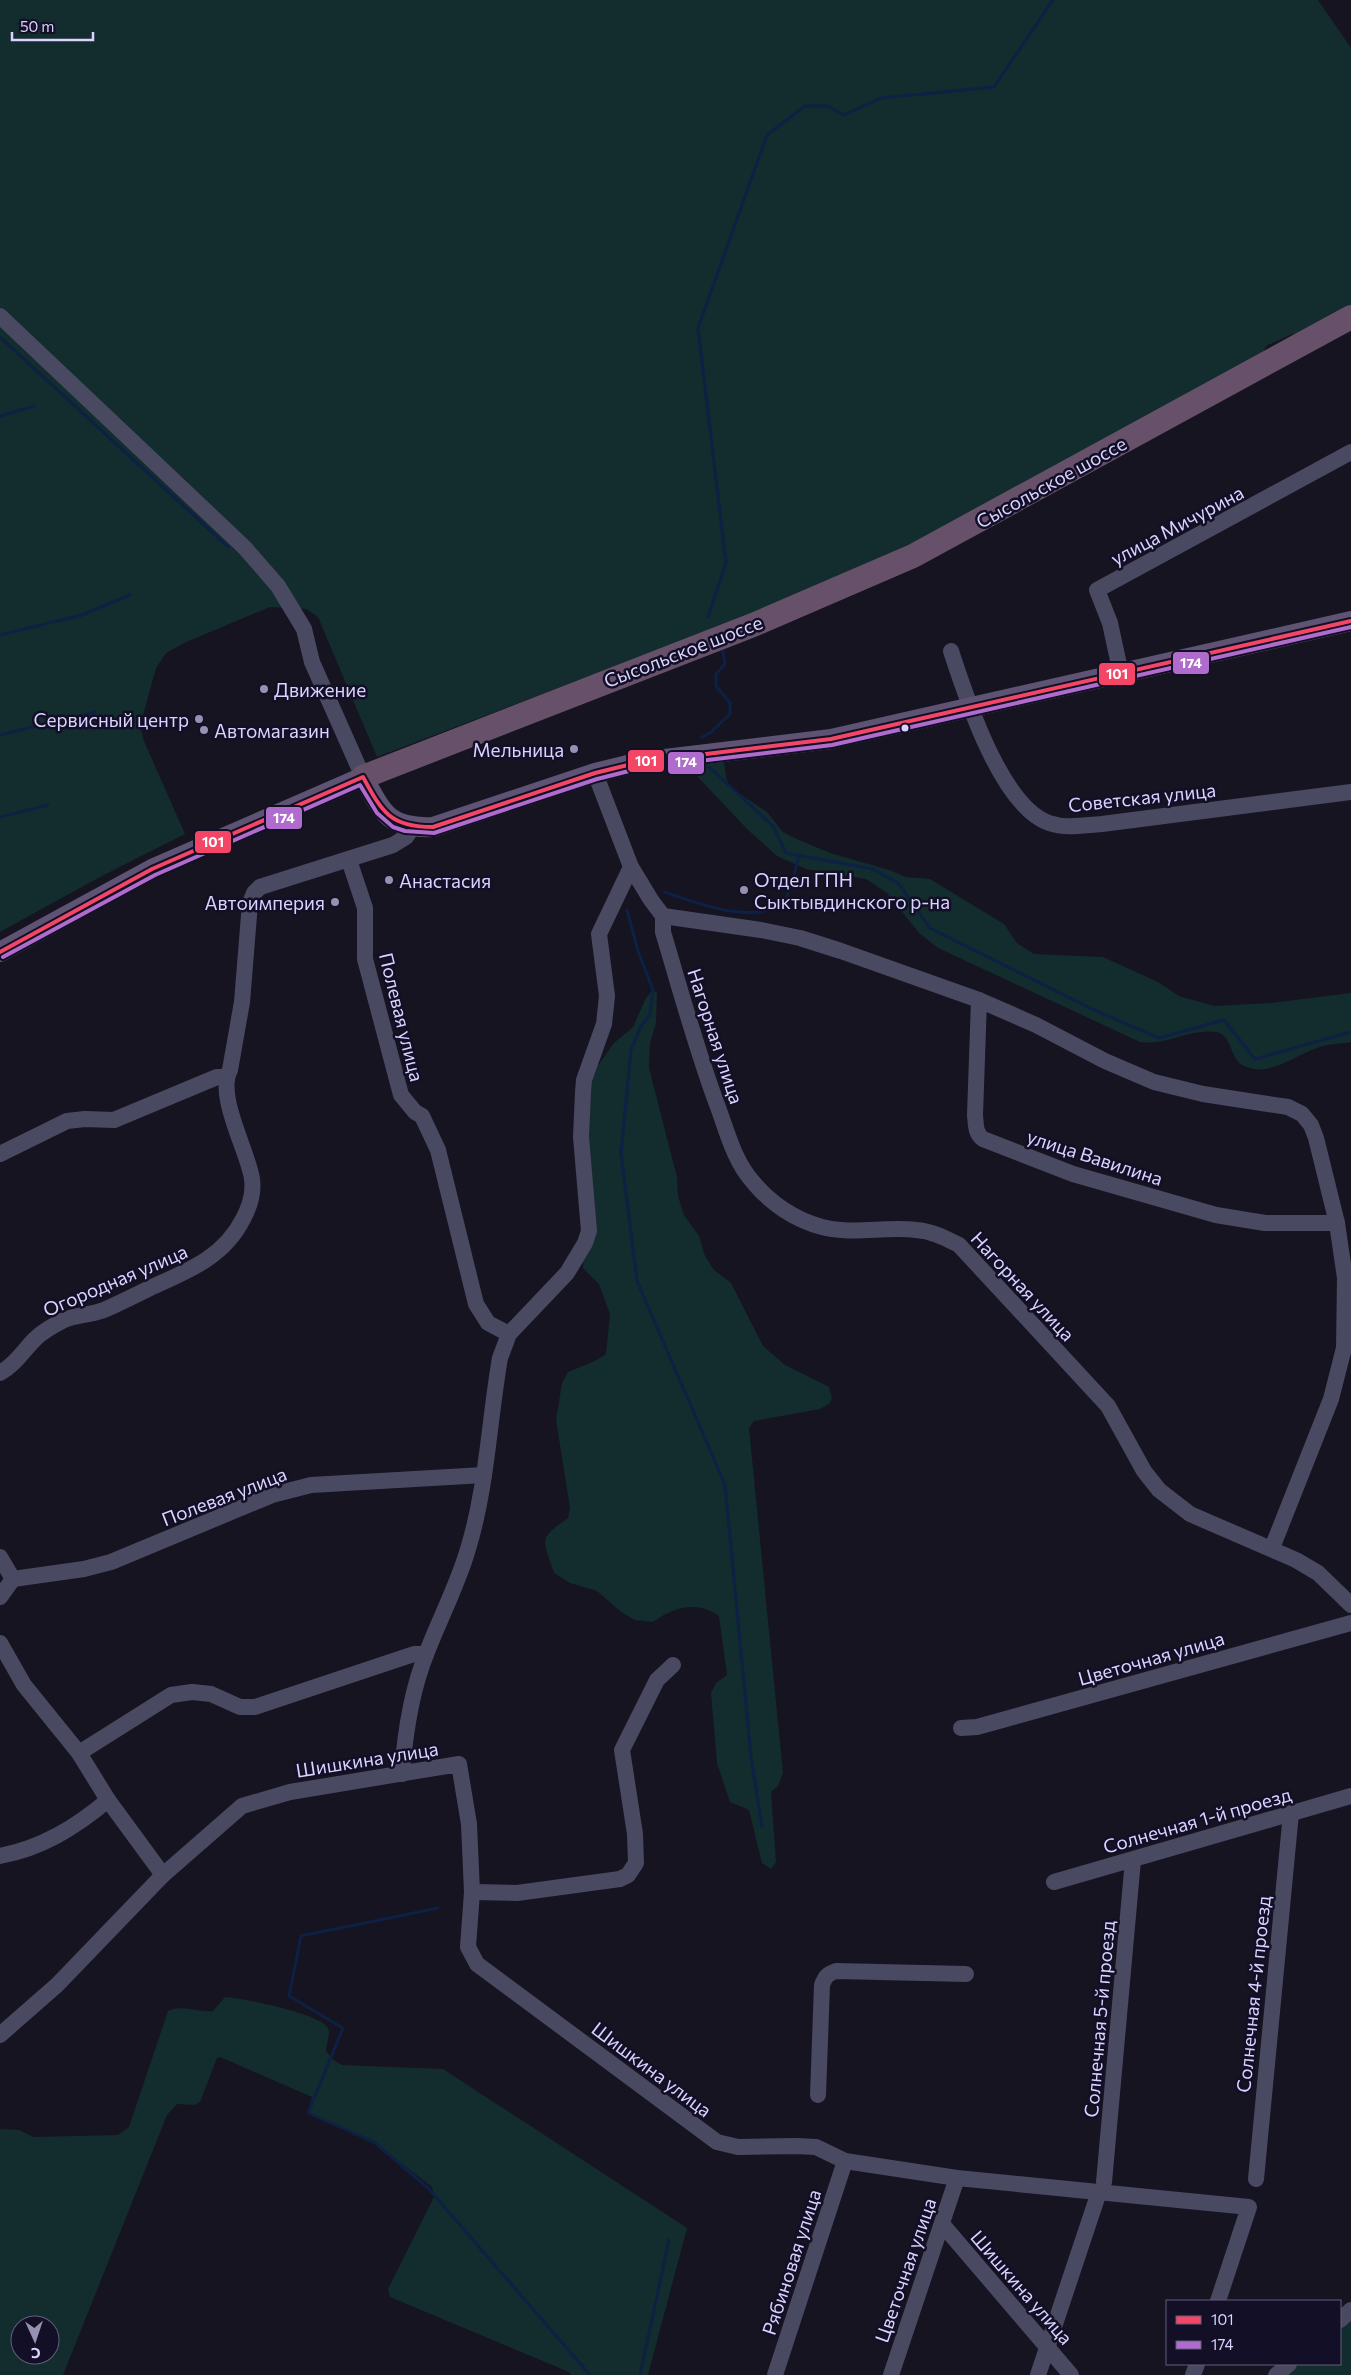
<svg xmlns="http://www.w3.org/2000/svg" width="1351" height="2375" viewBox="0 0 1351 2375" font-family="Commissioner,sans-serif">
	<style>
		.green { fill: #132c2d; fill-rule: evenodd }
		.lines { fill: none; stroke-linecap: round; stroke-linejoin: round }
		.stream { stroke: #0d2144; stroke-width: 3 }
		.minor { stroke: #4a4962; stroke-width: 16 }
		.major { stroke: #5e5373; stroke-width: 20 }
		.highway { stroke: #67516a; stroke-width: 24 }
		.bus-1-casing { stroke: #130f26; stroke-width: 8 }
		.bus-2-casing { stroke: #130f26; stroke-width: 8 }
		.bus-1 { stroke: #f34667; stroke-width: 4 }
		.bus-2 { stroke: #b06ccc; stroke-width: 4 }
		.poi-dot { fill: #9591b1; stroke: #130f26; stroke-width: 2 }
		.bus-dot { fill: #d9d4ff; stroke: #130f26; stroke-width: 2 }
		.labels { text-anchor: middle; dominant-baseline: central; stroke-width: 5; stroke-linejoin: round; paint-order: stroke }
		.street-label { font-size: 19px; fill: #d9d4ff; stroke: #130f26 }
		.poi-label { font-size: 19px; fill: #d9d4ff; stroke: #130f26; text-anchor: start }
		.line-badge { stroke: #130f26; stroke-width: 2 }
		.badge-label { font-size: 14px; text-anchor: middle; font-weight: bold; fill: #fff }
	</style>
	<rect width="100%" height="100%" fill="#161421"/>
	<!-- green -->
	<g class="green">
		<polygon points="0,0 1318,0 1351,48 1351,307 1303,336 1292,334 1266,346 1262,356 911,544 749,615 377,757 318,617 306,609 270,607 184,643 166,653 156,668 140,726 144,741 185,834 100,877 0,932"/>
		<path d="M724,761L726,778L731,788L767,812L782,831L790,836L830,853L889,870L906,877L930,879L1004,924L1017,943L1034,954L1103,957L1158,982L1179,996L1214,1006L1271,1003L1351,993V1042C1340,1044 1327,1044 1317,1048C1295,1055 1269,1078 1244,1066C1229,1059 1233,1035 1216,1032C1190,1028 1166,1046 1140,1042L938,948L919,933L887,893L866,879L806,869L777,856L748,830L695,774L692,765Z"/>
		<path d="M653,990L657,993L656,1023L650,1043L649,1068L677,1177L678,1196L684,1215L699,1236L705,1256L714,1270L731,1283L763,1346L785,1365L829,1387L832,1398L829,1404L820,1409L754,1421L749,1428L783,1773L778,1786L771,1792L776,1862L771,1869L762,1863L749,1810L730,1802L717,1763L711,1693L716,1683L727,1675L719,1616C698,1600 672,1607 653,1622L635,1620L621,1612L597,1591L570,1583L554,1573C543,1538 537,1540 568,1518L570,1508L556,1420L562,1383L568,1372L595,1361L606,1354L610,1314L599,1284L583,1268L585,1126L588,1093L597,1067L613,1044L633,1027L646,998Z"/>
		<path d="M225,1997C242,1998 321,2014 328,2028C331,2033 326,2045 326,2051L332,2059L342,2065L443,2069L687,2228L648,2375H571L569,2372L390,2297L388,2289L434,2197L432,2187L377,2145L310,2115L308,2111L312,2097L220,2057L217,2058L200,2102L195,2105L177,2104L167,2115L63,2375H0V2129L19,2130L34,2137L118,2135L129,2127L168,2011C182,2004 198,2013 213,2011ZM20,2325H50V2355H20Z"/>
		<polygon points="1351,2314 1351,2375 1276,2375 1290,2364 1340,2364 1340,2323"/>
	</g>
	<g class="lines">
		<!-- stream -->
		<g class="stream">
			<polyline points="0,337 228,547"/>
			<polyline points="0,416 34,406"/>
			<polyline points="708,617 726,563 698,328 767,135 805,106 827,106 844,115 881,98 994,87 1053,0"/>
			<polyline points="0,635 82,615 130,595"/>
			<polyline points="0,735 95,712"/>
			<polyline points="702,737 710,733 730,714 730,703 716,686 716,674 725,664 722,646"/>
			<polyline points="709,767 773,826 786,853 873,869 898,883 930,928 1092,1009 1159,1038 1224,1020 1255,1059 1351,1032"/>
			<polyline points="0,817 48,805"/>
			<path d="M665,892C696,903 760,928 785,899C791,892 796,866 799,856"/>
			<polyline points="627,910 638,951 653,990 650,1015 641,1026 631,1050 621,1153 637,1281 725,1485 751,1757 762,1827"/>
			<polyline points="438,1908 301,1936 289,1996 343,2028 308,2113 374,2142 428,2188 590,2375"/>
			<polyline points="640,2375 669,2240"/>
		</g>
		<!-- minor -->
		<g class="minor">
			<polyline points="0,316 245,548 278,586 304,629 312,662 363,777"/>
			<path d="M951,651C966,697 1001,806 1049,823C1067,829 1084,825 1102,824L1351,792"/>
			<polyline points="1121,674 1110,623 1097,590 1351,452"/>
			<path d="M595,773L631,867L651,900L663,916V932C681,992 697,1052 719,1110C728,1135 735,1162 753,1182C770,1203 795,1220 822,1227C853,1235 885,1226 916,1230C932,1231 945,1238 959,1245L1108,1406L1144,1471L1159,1490L1190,1514L1296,1560L1318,1573L1351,1605"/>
			<polyline points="349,860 365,908 365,959 401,1095 415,1112 422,1116 438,1150 476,1304 488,1323 509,1334"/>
			<polyline points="663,916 761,930 800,938 841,951 979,1000 1036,1025 1105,1061 1154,1082 1203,1094 1288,1107 1302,1114 1311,1125 1316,1138 1337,1223 1345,1278 1344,1348 1331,1399 1272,1548"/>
			<path d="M979,1000L975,1115C976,1124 975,1133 983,1139L1073,1174L1216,1215L1265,1223H1337"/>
			<polyline points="0,1154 67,1121 85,1119 114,1120 217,1077 226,1077"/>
			<path d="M0,1373C15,1365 23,1351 35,1339C43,1331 54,1325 64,1320C76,1315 91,1315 104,1310C120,1303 136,1295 152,1287C188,1271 224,1257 243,1219C250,1206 254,1193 252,1179C248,1151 216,1096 230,1070L242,1002L250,903L254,893L260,887L393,845L406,837L412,828"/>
			<polyline points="0,1557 13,1579"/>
			<polyline points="13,1579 84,1569 111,1562 272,1495 311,1485 484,1475"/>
			<polyline points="0,1597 13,1579"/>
			<polyline points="0,1643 24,1685 79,1753 108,1800 163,1875"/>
			<polyline points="961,1728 977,1727 1351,1623"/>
			<polyline points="79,1753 171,1695 192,1692 211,1694 240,1707 255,1707 414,1654 426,1654"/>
			<path d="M402,1774C405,1732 411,1691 427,1652C440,1618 458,1584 468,1549C487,1487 489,1421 500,1358L509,1334L567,1273L585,1243L589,1231L581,1137L583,1092L584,1080L604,1024L607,996L599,934L631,867"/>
			<path d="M0,1856C42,1848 76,1827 108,1800"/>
			<polyline points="1054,1882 1351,1796"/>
			<polyline points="472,1892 517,1893 620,1879 628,1875 636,1863 635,1834 622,1750 657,1680 673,1665"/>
			<polyline points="0,2035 57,1985 163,1875 242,1806 290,1792 459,1764 469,1824 472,1892 468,1947 477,1964 717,2142 738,2147 796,2146 816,2147 845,2161 957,2178 1249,2207 1218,2301"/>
			<path d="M818,2095L822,1985C825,1977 827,1974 836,1971L966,1974"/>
			<polyline points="1256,2179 1291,1813"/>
			<polyline points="1104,2182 1133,1860"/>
			<polyline points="942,2224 1071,2375"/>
			<polyline points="1340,2320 1351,2310"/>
			<polyline points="775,2375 845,2161"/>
			<polyline points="891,2375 957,2178"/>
			<polyline points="1038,2375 1099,2192"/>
			<polyline points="1193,2375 1197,2364"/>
			<polyline points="1276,2375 1289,2364"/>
		</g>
		<!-- major -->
		<path class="major" d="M0,952L152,869L363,777C383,813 388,829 433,827L595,773L640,762L831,739L1351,621"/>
		<!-- highway -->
		<polyline class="highway" points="363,777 753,625 913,556 1351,317"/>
		<!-- bus-1 casing -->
		<g class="bus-1-casing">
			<path id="bus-1" d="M0,952L152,869L363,777C382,812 390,827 433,827L595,773L640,762L831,739L1351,621"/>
		</g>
		<!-- bus-2 casing -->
		<g class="bus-2-casing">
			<polyline id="bus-2" points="3,957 155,875 360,785 377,813 393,827 405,831 434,833 597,779 641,768 832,745 1351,627"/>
		</g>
		<!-- bus-1 -->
		<use href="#bus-1" class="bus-1"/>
		<!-- bus-2 -->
		<use href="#bus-2" class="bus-2"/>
	</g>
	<!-- markers -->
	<g class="poi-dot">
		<circle cx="264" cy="689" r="5"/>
		<circle cx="199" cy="719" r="5"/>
		<circle cx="204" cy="730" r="5"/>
		<circle cx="574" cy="749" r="5"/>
		<circle cx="389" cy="880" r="5"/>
		<circle cx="744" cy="890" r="5"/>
		<circle cx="335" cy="902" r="5"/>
	</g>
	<circle class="bus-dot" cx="905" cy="728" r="4.5"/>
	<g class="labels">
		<!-- street labels -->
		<g class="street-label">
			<text transform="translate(1051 482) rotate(-29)">Сысольское шоссе</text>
			<text transform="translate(1177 525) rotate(-28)">улица Мичурина</text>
			<text transform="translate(683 651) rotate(-21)">Сысольское шоссе</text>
			<text transform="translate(1142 797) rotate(-6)">Советская улица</text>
			<text transform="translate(402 1017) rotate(76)">Полевая улица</text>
			<text transform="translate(716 1036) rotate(72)">Нагорная улица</text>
			<text transform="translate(1095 1157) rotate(18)">улица Вавилина</text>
			<text transform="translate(115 1280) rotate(-23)">Огородная улица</text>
			<text transform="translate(1023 1286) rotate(47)">Нагорная улица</text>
			<text transform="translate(224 1496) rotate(-21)">Полевая улица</text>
			<text transform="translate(1151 1658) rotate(-16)">Цветочная улица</text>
			<text transform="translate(367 1759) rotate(-9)">Шишкина улица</text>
			<text transform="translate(1197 1820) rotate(-16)">Солнечная 1-й проезд</text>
			<text transform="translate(1253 1994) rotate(-84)">Солнечная 4-й проезд</text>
			<text transform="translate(1099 2019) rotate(-85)">Солнечная 5-й проезд</text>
			<text transform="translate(652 2069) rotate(37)">Шишкина улица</text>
			<text transform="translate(791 2262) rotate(-72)">Рябиновая улица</text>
			<text transform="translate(905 2270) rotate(-71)">Цветочная улица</text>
			<text transform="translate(1022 2287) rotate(49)">Шишкина улица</text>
		</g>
		<!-- poi labels -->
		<g class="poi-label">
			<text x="274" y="689">Движение</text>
			<text x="189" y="719" text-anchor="end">Сервисный центр</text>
			<text x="214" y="730">Автомагазин</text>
			<text x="564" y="749" text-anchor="end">Мельница</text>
			<text x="754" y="879">Отдел ГПН<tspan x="754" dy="22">Сыктывдинского р-на</tspan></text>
			<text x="399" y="880">Анастасия</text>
			<text x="325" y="902" text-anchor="end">Автоимперия</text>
		</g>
	</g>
	<g class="line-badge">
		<rect x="1172" y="651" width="38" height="24" rx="5" fill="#b06ccc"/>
		<rect x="1098" y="662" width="38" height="24" rx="5" fill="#f34667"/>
		<rect x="627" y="749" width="38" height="24" rx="5" fill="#f34667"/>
		<rect x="667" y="751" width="38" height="24" rx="5" fill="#b06ccc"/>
		<rect x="265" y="806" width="38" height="24" rx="5" fill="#b06ccc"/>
		<rect x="194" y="830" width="38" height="24" rx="5" fill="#f34667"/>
	</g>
	<g class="badge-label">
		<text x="1191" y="668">174</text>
		<text x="1117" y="679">101</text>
		<text x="646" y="766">101</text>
		<text x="686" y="767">174</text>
		<text x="284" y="823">174</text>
		<text x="213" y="847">101</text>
	</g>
	<!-- legend -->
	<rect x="1166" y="2300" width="175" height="65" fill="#130f26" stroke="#625e7d"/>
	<rect x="1176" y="2316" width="25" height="8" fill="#f34667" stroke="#625e7d"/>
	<text x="1211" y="2325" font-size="15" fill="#d9d4ff">101</text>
	<rect x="1176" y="2341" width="25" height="8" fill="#b06ccc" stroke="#625e7d"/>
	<text x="1211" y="2350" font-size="15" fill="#d9d4ff">174</text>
	<!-- north arrow -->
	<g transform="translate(35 2340) rotate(177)"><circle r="24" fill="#130f26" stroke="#625e7d"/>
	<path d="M0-4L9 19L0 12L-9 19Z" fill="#9591b1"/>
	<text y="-8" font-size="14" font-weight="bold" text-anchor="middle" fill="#d9d4ff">С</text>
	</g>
	<!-- scale -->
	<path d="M12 32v8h81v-8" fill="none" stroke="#d9d4ff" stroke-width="2.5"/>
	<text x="20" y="32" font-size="15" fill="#d9d4ff" stroke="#130f26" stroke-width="4" paint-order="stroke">50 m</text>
</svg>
